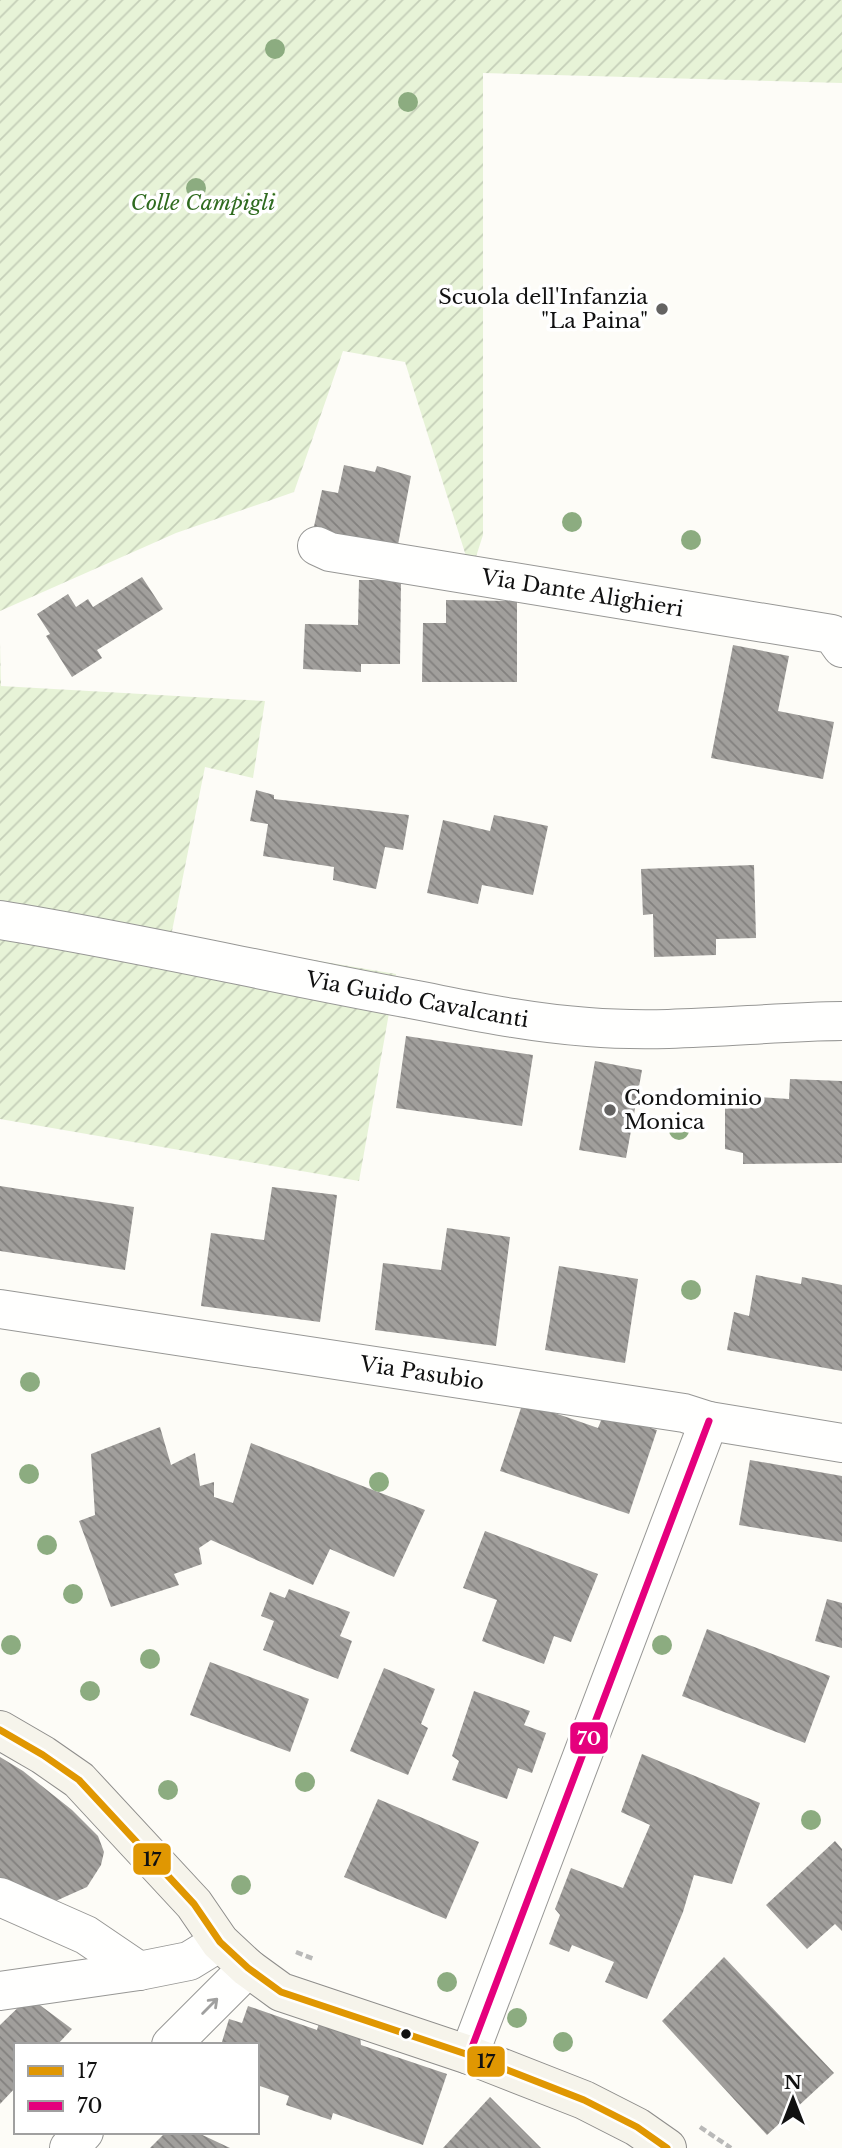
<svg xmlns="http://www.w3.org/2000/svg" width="842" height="2148" viewBox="0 0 842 2148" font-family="'Libre Baskerville',serif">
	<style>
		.garden { fill: url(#garden-furrows) }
		.building { fill: url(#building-back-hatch) }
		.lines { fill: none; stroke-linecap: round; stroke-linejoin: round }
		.street-casing { stroke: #979795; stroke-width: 40 }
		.secondary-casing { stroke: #8e8d8b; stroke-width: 40 }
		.path { stroke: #b9b9b8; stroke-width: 4.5; stroke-dasharray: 7 3.5; stroke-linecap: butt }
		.street { stroke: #fffffe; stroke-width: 38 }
		.secondary { stroke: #f6f4eb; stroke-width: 38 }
		.bus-1-casing { stroke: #fff; stroke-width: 12 }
		.bus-2-casing { stroke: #fff; stroke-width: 12 }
		.bus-1 { stroke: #e09702; stroke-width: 7 }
		.bus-2 { stroke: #e5007d; stroke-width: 7 }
		.tree { fill: #8cac80 }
		.oneway { stroke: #a0a09f }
		.poi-dot { fill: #646362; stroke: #fff; stroke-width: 2.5 }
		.bus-dot { fill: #111; stroke: #fff; stroke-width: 2.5 }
		.labels { text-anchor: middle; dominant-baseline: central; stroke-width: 7; stroke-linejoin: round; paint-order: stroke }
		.park-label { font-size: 21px; font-style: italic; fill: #2f6b1f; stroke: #fff }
		.poi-label { font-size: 21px; fill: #111; stroke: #fff; text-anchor: end }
		.street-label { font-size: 21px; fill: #111; stroke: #fff }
		.line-badge { stroke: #fff; stroke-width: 2.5 }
		.badge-label { font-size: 19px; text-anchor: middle; font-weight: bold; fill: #fff }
		.pale-badge-label { font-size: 19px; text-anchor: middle; font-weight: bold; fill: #111 }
	</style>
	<defs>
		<pattern id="garden-furrows" width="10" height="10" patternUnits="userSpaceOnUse" patternTransform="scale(1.75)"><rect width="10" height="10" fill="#e7f3d7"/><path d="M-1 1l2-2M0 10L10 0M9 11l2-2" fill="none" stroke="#c5cfb8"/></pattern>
		<pattern id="building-back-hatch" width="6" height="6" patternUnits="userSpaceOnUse" patternTransform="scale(1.75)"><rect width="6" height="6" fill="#a19f9c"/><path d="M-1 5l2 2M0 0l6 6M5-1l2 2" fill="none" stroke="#82807e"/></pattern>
	</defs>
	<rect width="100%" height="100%" fill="#fdfcf7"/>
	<!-- garden -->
	<g class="garden">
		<polygon points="0,0 842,0 842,83 483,73 483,535 471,572 405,362 343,351 294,492 176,533 0,611"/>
		<polygon points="0,642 1,686 265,701 253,778 205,767 171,936 396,974 359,1181 0,1119"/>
	</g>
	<!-- building -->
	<g class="building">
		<polygon points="344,465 375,472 377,466 411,476 397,550 313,531 322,490 338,493"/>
		<polygon points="142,577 163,609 97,650 102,658 72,677 46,636 50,634 37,614 68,594 76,607 88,599 93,607"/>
		<polygon points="359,580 401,580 400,664 361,664 361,672 303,669 305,624 358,625"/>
		<polygon points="446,600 517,601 517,682 422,682 423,623 446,623"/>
		<polygon points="733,645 789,656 778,711 834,722 823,779 711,758"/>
		<polygon points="256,790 274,795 274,799 409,815 403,850 385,847 376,889 333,880 334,867 263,856 268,824 250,821"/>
		<polygon points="494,815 548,826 533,895 482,885 478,904 427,893 443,820 490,831"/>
		<polygon points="754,865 756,938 716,939 716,955 654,957 653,914 643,915 641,869"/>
		<polygon points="406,1036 533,1055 522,1126 396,1108"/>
		<polygon points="595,1061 642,1070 626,1158 579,1150"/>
		<polygon points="790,1079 842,1081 842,1163 743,1164 743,1153 725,1149 725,1095 789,1099"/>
		<polygon points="0,1186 134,1207 125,1270 0,1251"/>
		<polygon points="272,1187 337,1195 320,1322 201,1306 211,1233 264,1240"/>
		<polygon points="447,1228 510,1237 496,1346 375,1330 383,1263 441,1270"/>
		<polygon points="559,1266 638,1279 625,1363 545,1350"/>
		<polygon points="756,1275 801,1284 802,1277 842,1285 842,1371 727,1350 734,1312 749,1316"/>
		<polygon points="523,1402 598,1428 604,1413 657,1430 629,1514 500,1471"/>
		<polygon points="160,1427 171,1465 195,1453 200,1486 214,1482 214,1497 233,1503 251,1443 425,1510 394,1577 330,1549 313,1585 211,1540 199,1548 202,1564 174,1574 179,1585 111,1607 79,1521 95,1515 91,1454"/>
		<polygon points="750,1460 842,1476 842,1542 739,1525"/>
		<polygon points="485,1531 598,1574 571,1642 554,1636 544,1664 482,1641 497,1600 463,1588"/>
		<polygon points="289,1589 350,1612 340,1636 352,1641 338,1679 263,1650 274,1621 261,1616 270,1592 285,1598"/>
		<polygon points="827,1599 842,1603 842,1648 815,1641"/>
		<polygon points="707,1629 830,1676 805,1743 682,1696"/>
		<polygon points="210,1662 309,1699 290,1752 190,1715"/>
		<polygon points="384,1668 435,1689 421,1724 428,1728 408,1775 350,1751"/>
		<polygon points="474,1691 530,1711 524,1725 546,1733 532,1773 518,1768 507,1799 452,1780 459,1761 452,1756"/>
		<polygon points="642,1754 760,1803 732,1884 694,1875 683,1912 647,1999 605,1982 614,1962 572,1945 569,1952 549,1944 560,1915 555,1909 571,1868 623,1888 650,1825 621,1812"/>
		<polygon points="0,1757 23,1771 72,1810 98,1836 104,1852 101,1865 87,1887 49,1904 0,1882"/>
		<polygon points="378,1799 479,1842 446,1919 344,1877"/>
		<polygon points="835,1841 842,1849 842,1931 835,1924 807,1949 766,1905"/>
		<polygon points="724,1957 834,2073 767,2135 662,2021"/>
		<polygon points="29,1997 72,2029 57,2045 16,2045 16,2087 0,2104 0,2025"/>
		<polygon points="248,2006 317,2030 319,2023 360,2037 361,2045 447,2074 423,2145 333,2113 331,2120 286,2105 289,2096 257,2085 257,2045 221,2045 229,2019 242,2023"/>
		<polygon points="490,2097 541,2148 443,2148"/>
		<polygon points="166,2132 196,2132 230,2148 150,2148"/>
	</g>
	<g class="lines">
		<!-- street casing -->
		<g class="street-casing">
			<g id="street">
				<path id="s1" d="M317,546L330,552L832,634L842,648"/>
				<path id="s2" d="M0,920C138,942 273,974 411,999C469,1010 528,1023 588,1027C673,1034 757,1022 842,1021"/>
				<path id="s3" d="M0,1309L684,1413L709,1421L842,1443"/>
				<polyline points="0,1897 86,1935 139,1971"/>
				<polyline points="0,1991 139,1971 189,1961 220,1942"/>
				<polyline points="171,2045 248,1968"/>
				<polyline points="469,2055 709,1421"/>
				<polyline points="69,2148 84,2132"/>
			</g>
		</g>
		<!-- secondary casing -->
		<g class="secondary-casing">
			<polyline id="secondary" points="0,1730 43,1755 79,1780 194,1904 220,1942 248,1968 281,1992 469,2055 584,2100 637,2127 667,2148"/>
		</g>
		<!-- path -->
		<g class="path">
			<polyline points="296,1952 314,1959"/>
			<polyline points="700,2127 731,2148"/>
		</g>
		<!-- street -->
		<use href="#street" class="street"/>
		<!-- secondary -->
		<use href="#secondary" class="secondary"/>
		<!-- bus-1 casing -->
		<g class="bus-1-casing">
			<polyline id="bus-1" points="0,1730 43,1755 79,1780 194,1904 220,1942 248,1968 281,1992 469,2055 584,2100 637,2127 667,2148"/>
		</g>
		<!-- bus-2 casing -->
		<g class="bus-2-casing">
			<polyline id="bus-2" points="469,2055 709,1421"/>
		</g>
		<!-- bus-1 -->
		<use href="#bus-1" class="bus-1"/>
		<!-- bus-2 -->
		<use href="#bus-2" class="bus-2"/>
	</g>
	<!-- trees -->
	<g class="tree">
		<circle cx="275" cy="49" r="10"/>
		<circle cx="408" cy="102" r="10"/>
		<circle cx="196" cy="188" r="10"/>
		<circle cx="572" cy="522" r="10"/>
		<circle cx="691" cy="540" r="10"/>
		<circle cx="679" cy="1130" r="10"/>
		<circle cx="691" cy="1290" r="10"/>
		<circle cx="30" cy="1382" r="10"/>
		<circle cx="29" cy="1474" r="10"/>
		<circle cx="379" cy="1482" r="10"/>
		<circle cx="47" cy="1545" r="10"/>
		<circle cx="73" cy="1594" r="10"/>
		<circle cx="11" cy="1645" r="10"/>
		<circle cx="662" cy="1645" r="10"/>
		<circle cx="150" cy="1659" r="10"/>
		<circle cx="90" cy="1691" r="10"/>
		<circle cx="305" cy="1782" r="10"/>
		<circle cx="168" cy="1790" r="10"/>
		<circle cx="811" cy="1820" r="10"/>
		<circle cx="241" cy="1885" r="10"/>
		<circle cx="447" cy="1982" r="10"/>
		<circle cx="517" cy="2018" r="10"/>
		<circle cx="563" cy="2042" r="10"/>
	</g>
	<!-- one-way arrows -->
	<defs><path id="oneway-shaft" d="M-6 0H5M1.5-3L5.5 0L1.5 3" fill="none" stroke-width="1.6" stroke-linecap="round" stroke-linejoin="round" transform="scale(1.75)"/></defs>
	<use class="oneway" href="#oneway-shaft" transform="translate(210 2006) rotate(-45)"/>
	<!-- markers -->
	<g class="poi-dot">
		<circle cx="662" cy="309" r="7"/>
		<circle cx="610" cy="1110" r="7"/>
	</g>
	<circle class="bus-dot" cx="406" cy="2034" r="6"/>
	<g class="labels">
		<!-- park labels -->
		<g class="park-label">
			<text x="203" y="203">Colle Campigli</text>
		</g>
		<!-- poi labels -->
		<g class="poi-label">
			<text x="648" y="297">Scuola dell'Infanzia<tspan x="648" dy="24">"La Paina"</tspan></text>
			<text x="624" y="1098" text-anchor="start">Condominio<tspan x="624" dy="24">Monica</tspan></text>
		</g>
		<!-- street labels -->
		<g class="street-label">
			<text stroke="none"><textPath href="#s1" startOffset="270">Via Dante Alighieri</textPath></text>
			<text stroke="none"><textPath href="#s2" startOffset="425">Via Guido Cavalcanti</textPath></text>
			<text stroke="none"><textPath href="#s3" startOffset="427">Via Pasubio</textPath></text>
		</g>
	</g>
	<g class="line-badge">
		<rect x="569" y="1721" width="40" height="34" rx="7" fill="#e5007d"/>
		<rect x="132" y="1842" width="40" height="34" rx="7" fill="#e09702"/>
		<rect x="466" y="2045" width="40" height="33" rx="7" fill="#e09702"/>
	</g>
	<g class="badge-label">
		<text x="589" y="1745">70</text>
	</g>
	<g class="pale-badge-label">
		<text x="152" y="1866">17</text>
		<text x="486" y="2068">17</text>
	</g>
	<!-- legend -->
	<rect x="14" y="2043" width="245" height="91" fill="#ffffff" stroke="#a0a0a0" stroke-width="2"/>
	<rect x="28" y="2066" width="35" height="10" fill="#e09702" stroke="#a0a0a0" stroke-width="2"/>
	<text x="77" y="2078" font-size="21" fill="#111111">17</text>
	<rect x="28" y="2101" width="35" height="10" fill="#e5007d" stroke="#a0a0a0" stroke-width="2"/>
	<text x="77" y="2113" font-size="21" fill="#111111">70</text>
	<!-- north arrow -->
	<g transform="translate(793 2099)" stroke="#ffffff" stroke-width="5" paint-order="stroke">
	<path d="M0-5L12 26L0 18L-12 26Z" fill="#111111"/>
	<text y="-10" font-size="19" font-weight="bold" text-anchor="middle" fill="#111111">N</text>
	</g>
</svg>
